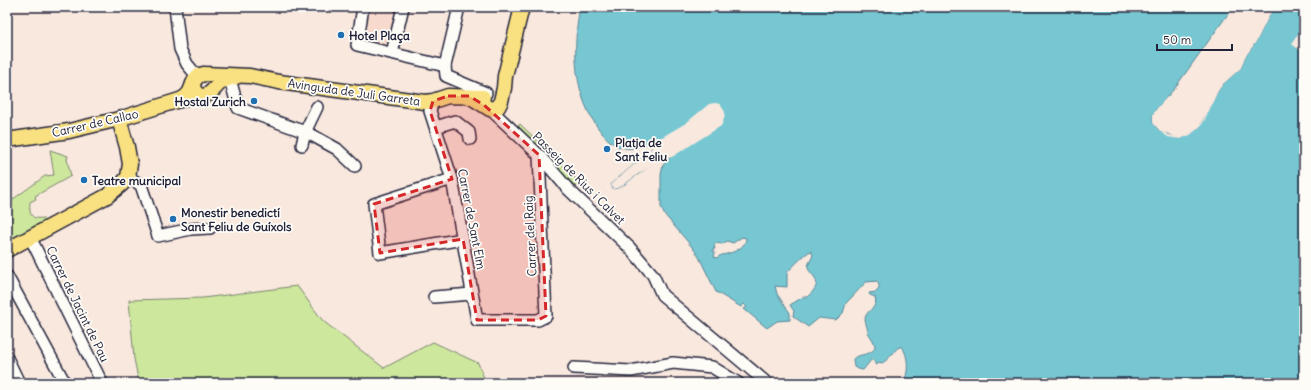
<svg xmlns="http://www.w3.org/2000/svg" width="1311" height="390" viewBox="0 0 1311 390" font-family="Delius,sans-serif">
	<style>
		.built { fill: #f7dacd }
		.green { fill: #cde79d; stroke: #78846c }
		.water { fill: #77c7d2; stroke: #558596; fill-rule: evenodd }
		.pier { fill: #f9e8de }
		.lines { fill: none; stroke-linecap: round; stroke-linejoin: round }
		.minor-casing { stroke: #22223b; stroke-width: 14 }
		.major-casing { stroke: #22223b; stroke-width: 17 }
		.minor { stroke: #fdfcf7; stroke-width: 11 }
		.major { stroke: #f9e181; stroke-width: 14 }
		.marked { fill: #d62828; fill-opacity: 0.2; stroke: #d62828; stroke-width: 3; stroke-dasharray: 8 5; stroke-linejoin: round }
		.poi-dot { fill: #1f6fb2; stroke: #fdfcf7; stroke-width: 1.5 }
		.labels { text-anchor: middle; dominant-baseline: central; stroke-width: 3.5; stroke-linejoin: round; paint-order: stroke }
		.poi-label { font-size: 12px; font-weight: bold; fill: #22223b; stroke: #fdfcf7; text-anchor: start }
		.street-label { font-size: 12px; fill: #22223b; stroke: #fdfcf7 }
	</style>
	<rect width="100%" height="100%" fill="#f9e8de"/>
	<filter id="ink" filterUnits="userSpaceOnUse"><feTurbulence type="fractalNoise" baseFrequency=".025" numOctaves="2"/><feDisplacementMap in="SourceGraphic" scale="8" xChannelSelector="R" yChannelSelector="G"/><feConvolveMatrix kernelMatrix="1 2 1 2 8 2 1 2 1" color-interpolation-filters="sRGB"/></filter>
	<g filter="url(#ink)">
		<!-- built -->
		<polygon class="built" points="365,7 400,7 390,47 360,41"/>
		<!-- green -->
		<g class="green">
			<polygon points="520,124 547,150 543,154 515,129"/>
			<path d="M50,150L68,156L67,159L71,176L35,196L36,199L30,202C29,212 30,220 42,218L47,223L10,244L12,200L45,176L54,175Z"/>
			<polygon points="550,152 580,183 576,187 546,157"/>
			<polygon points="297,286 323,321 384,368 433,342 478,363 486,383 139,383 134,359 129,300 203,298"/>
		</g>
		<!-- water -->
		<path class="water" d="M580,7H1233L1174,89L1158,107L1153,114V123L1160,131L1180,139L1199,128L1218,91L1223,84L1241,68L1245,57L1256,42L1270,14L1276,7H1304V383H903C909,374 909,356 902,347H899C892,352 890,359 882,363L879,362L877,365L875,364L874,360H871L863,370L858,369L854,367L853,359C860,353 870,356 875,348C875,342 872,339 869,334C868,332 865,320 865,319C866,309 879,309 875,297L870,295L869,293L876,292L879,289V285L877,281L866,282L850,299L846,303L843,313L836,320L819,318L808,327L793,316L794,311L790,305L803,297H807C816,289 821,283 811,273C810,271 808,270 808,267C808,263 812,259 813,255L811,251C805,253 793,267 787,272V287L775,286L777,294L790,313V320L777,321L767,328L744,309L747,307L744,304L741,307L716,292L699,257L693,248L664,214L661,207V175L663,165L671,157C661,158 646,169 637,175C629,180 623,188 613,189L611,184L648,153L657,140C647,143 636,150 625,148C615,147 608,140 602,133C573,98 572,49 580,7ZM742,237L746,238C746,246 737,251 730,253C725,255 721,254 717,258L714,257L715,253L713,251V249H715L714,246L716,243L722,244L727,241L733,243Z"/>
		<!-- pier -->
		<g class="pier">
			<polygon points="1273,7 1276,7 1270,14 1256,42 1245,57 1241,68 1223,84 1218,91 1203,123 1199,128 1190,135 1180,139 1168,137 1160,131 1153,123 1153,114 1158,107 1167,97 1168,99 1155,115 1155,122 1161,130 1169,135 1179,137 1189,133 1198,127 1202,122 1217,90 1222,83 1240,66 1243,56 1254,41 1260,27"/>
			<polygon points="1301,30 1304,30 1304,53 1293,45 1292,43"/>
			<polygon points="715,103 720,104 725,112 724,119 721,126 672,157 663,160 638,174 622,186 617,188 613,189 611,184 648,153 657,140 686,123 709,104"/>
		</g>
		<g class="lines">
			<!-- minor casing -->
			<g class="minor-casing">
				<g id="minor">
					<polyline points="175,7 180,49 187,64 197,76"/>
					<polyline points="363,7 357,45 445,66"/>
					<polyline points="459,7 445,66 446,76 486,93"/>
					<polyline points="392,53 403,7"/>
					<polyline points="230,79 238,108 308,133 337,149 355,166"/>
					<polyline points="433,101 430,111 452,179 477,320 538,320 546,316 539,155"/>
					<polyline points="490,109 539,155 568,189 630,248 653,275 662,295 767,383"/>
					<polyline points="436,127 455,121 469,132 470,139"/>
					<polyline points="302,145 305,132 317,107"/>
					<polyline points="128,177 141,185 158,236 191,229 210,228"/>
					<polyline points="452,179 374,204 380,253 463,239"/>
					<polyline points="30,237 102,383"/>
					<polyline points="7,276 65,383"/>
					<polyline points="434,297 472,294"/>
					<polyline points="7,358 19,383"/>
					<polyline points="574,368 631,371 673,363 712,367 738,383"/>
				</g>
			</g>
			<!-- major casing -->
			<g class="major-casing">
				<g id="major">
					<path d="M193,84C193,89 195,93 199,95C210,99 215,85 223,81C227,79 232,78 236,77"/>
					<polyline points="471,97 490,109 498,107 501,101 504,88 505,76 522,7"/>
					<path d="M181,100C184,98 187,96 189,93C194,86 192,76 204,74L250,76L279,82L425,102L433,101L448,96L483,97"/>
					<polyline points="7,140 69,131 119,119 189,97"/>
					<polyline points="7,250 107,196 122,184 128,177 130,164 127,147 119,119"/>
				</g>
			</g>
			<!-- minor -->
			<use href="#minor" class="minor"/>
			<!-- major -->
			<use href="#major" class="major"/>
		</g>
	</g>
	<!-- marked area -->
	<path class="marked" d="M448,96H469L484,105L539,155L546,316L538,320H477L463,239L380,253L374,204L452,179L430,111L433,101Z"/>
	<!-- markers -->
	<g class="poi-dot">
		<circle cx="341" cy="35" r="4"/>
		<circle cx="254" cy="101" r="4"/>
		<circle cx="607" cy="149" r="4"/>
		<circle cx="84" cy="180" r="4"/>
		<circle cx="173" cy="219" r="4"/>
	</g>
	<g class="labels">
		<!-- poi labels -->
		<g class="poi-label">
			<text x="349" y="35">Hotel Plaça</text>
			<text x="246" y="101" text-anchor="end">Hostal Zurich</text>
			<text x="615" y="142">Platja de<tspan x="615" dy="14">Sant Feliu</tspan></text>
			<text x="92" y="180">Teatre municipal</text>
			<text x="181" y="212">Monestir benedictí<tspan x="181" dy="14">Sant Feliu de Guíxols</tspan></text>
		</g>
		<!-- street labels -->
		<g class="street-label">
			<text transform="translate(354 92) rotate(8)">Avinguda de Juli Garreta</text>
			<text transform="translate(95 123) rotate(-13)">Carrer de Callao</text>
			<text transform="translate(579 178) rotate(45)">Passeig de Rius i Calvet</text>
			<text transform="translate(472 219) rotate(79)">Carrer de Sant Elm</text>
			<text transform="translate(530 236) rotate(-93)">Carrer del Raig</text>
			<text transform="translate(78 304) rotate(64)">Carrer de Jacint de Pau</text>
		</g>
	</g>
	<!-- margin -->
	<rect width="1311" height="390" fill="none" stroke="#fdfcf7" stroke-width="24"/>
	<rect x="12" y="12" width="1287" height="366" fill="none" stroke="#22223b" stroke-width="1.5" filter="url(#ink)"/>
	<!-- scale -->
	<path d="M1157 44v6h75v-6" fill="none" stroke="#22223b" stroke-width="2"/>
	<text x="1163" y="44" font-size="12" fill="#22223b" stroke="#fdfcf7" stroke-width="3" paint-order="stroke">50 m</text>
</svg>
